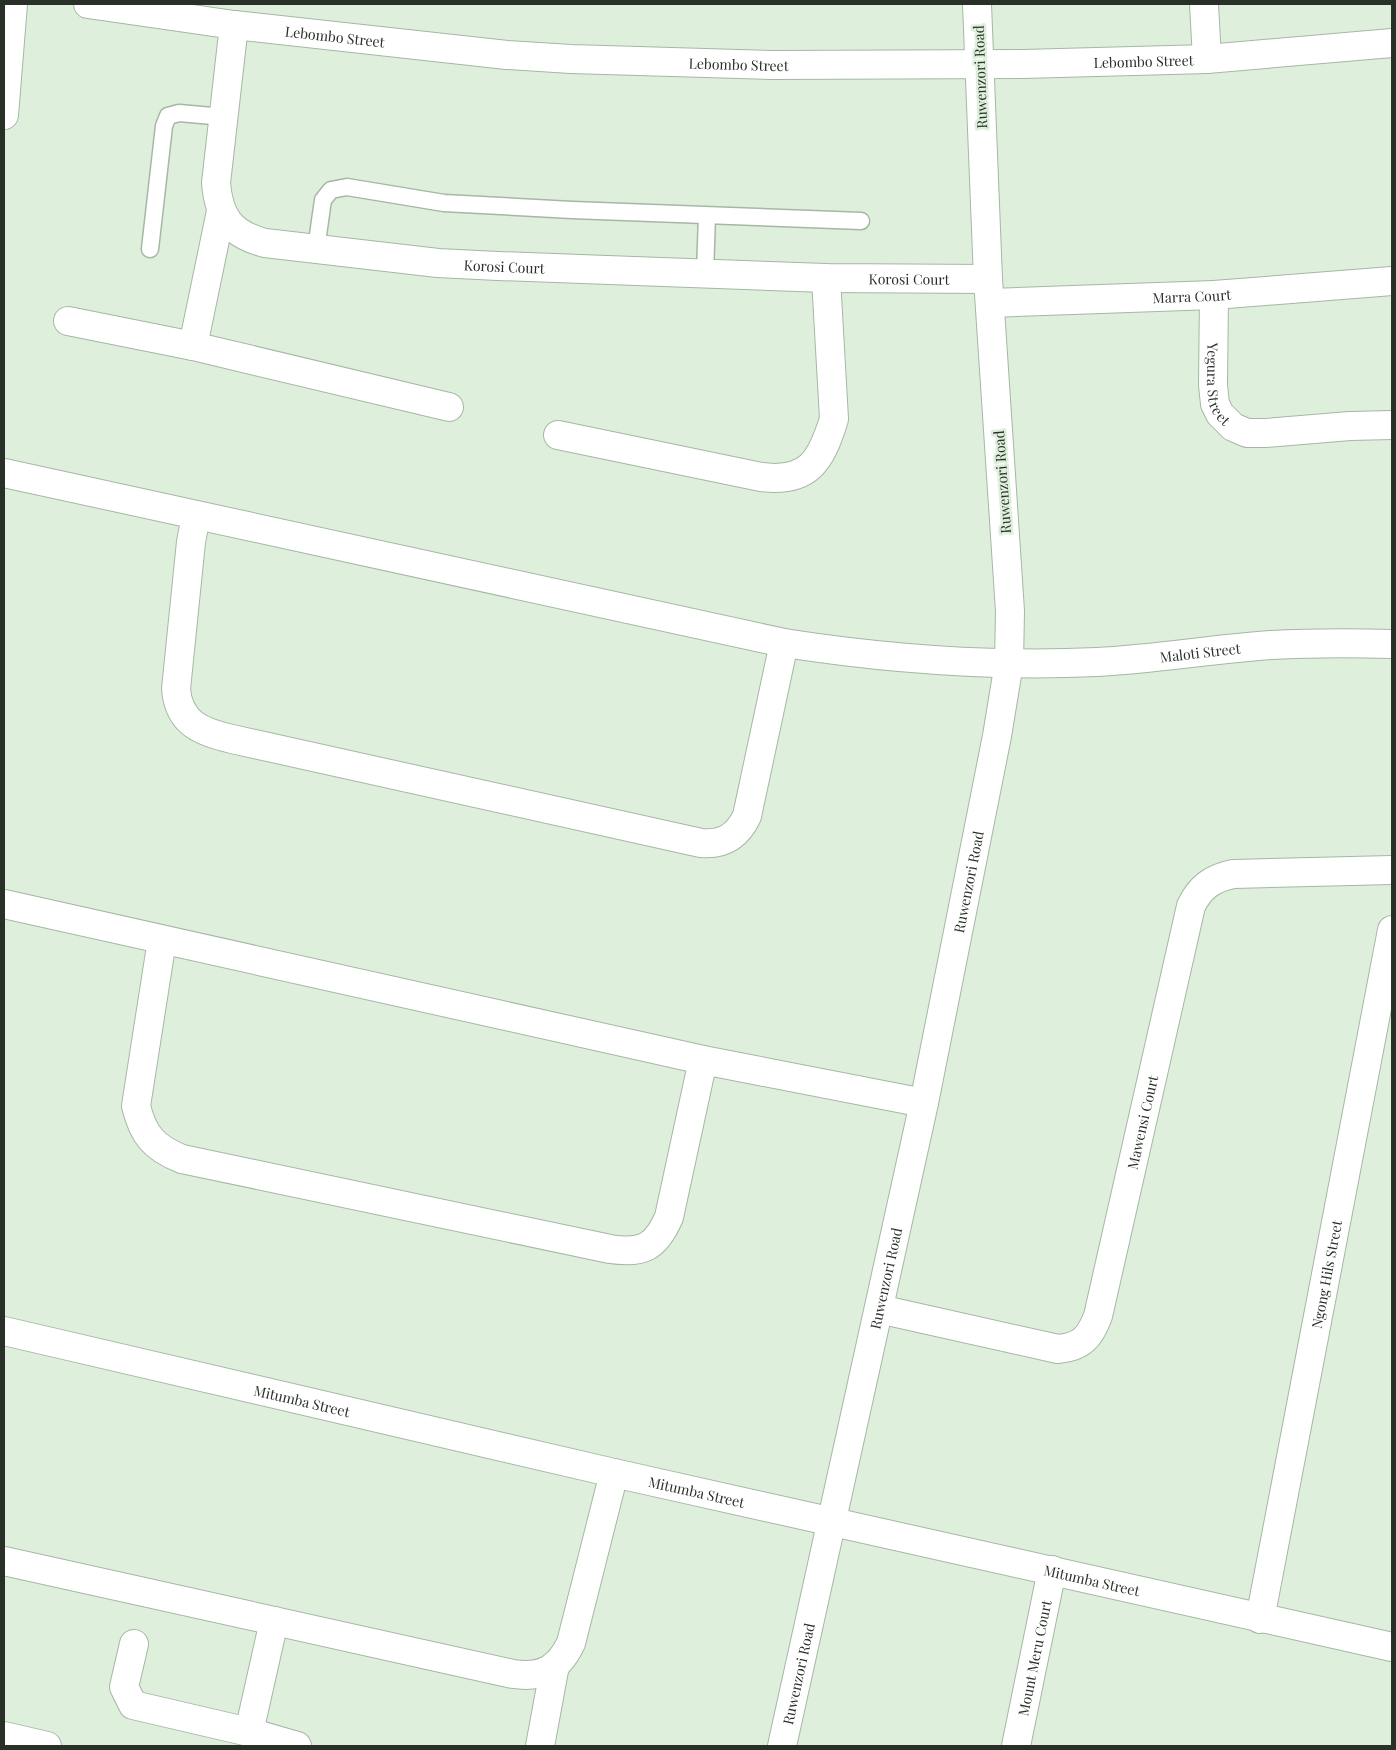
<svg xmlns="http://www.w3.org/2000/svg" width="1396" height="1750" viewBox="0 0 1396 1750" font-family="'Playfair Display',serif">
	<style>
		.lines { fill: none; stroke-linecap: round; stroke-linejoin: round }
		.service-casing { stroke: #a6b7a5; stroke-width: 19 }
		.minor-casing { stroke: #a6b7a5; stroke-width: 30 }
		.service { stroke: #fff; stroke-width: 16 }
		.minor { stroke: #fff; stroke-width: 28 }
		.labels { text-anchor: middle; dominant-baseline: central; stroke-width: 5; stroke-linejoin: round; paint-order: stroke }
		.street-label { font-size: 14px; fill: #293028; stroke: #def0dc }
	</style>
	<rect width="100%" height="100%" fill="#def0dc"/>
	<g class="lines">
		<!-- service casing -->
		<g class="service-casing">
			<g id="service">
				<polyline points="150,249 164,126 168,116 179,113 224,117"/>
				<polyline points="316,249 323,200 331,190 347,187 444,203 572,210 861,221"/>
				<polyline points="705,273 707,216"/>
			</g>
		</g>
		<!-- minor casing -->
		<g class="minor-casing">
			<g id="minor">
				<path id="s1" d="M88,4L234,25L507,55L571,59L773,65L1023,64L1207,59L1392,43"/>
				<polyline points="1204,4 1207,59"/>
				<path id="s2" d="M234,25L216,183C219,218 231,234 265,243L438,263L498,266L826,278L988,279"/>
				<polyline points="4,115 13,4"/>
				<path id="s3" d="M1214,295L1213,385L1215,404L1220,414L1233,427L1247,433H1266L1350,426L1392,425"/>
				<path id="s4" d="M991,303L1214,295L1392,281"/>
				<polyline points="68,321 193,346 449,407"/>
				<polyline points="193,346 221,211"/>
				<path d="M558,435L761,477C809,483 821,461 834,419L826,278"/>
				<path id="s5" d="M4,473L784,643C888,659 992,667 1097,662C1155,659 1213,649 1271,645C1311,643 1352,643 1392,644"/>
				<path d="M196,516L191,542L176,689C179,724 202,732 232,739L701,843C723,845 737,837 747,816L784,643"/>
				<polyline points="4,904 703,1060 924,1103"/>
				<path d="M162,940L136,1106C143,1135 154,1148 182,1159L610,1249C643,1254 656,1247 669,1217L703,1060"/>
				<path id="s6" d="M879,1309L1058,1349C1082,1347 1090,1337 1098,1316L1191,906C1200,887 1213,878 1233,874L1392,870"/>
				<path id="s7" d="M4,1331L614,1473L1392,1647"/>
				<path d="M4,1561L513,1674C542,1678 558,1670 571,1643L614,1473"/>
				<path id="s8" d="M1260,1619L1392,930"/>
				<polyline points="134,1644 124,1687 133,1705 249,1732 274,1621"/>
				<polyline points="249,1732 297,1746"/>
				<polyline points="4,1736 47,1746"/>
				<polyline points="540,1746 555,1665"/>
				<path id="s9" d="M782,1746L924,1103L997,736L1009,663L1010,611L988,279L977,4"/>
				<path id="s10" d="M1016,1746L1052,1570"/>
			</g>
		</g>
		<!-- service -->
		<use href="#service" class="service"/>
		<!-- minor -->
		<use href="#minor" class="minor"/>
	</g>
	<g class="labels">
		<!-- street labels -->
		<g class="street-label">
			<text stroke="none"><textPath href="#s1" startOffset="249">Lebombo Street</textPath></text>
			<text stroke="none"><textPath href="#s1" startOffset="1059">Lebombo Street</textPath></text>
			<text stroke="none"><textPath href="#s1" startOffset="654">Lebombo Street</textPath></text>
			<text transform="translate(980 77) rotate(-92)">Ruwenzori Road</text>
			<text stroke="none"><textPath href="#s2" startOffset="484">Korosi Court</textPath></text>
			<text stroke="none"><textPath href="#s2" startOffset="889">Korosi Court</textPath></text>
			<text stroke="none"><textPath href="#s4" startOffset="201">Marra Court</textPath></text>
			<text stroke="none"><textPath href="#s3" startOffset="90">Yegura Street</textPath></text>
			<text transform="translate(1002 482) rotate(-94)">Ruwenzori Road</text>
			<text stroke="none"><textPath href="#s5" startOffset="1216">Maloti Street</textPath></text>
			<text stroke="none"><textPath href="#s9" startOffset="884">Ruwenzori Road</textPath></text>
			<text stroke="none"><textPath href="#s6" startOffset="438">Mawensi Court</textPath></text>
			<text stroke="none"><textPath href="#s8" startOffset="351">Ngong Hils Street</textPath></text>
			<text stroke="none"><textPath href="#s9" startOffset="479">Ruwenzori Road</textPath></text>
			<text stroke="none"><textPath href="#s7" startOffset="306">Mitumba Street</textPath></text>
			<text stroke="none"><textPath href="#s7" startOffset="711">Mitumba Street</textPath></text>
			<text stroke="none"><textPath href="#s7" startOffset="1116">Mitumba Street</textPath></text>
			<text stroke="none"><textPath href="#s10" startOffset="90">Mount Meru Court</textPath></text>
			<text stroke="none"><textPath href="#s9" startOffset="74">Ruwenzori Road</textPath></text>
		</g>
	</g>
	<!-- border -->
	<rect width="1396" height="1750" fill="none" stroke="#293028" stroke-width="10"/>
</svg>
